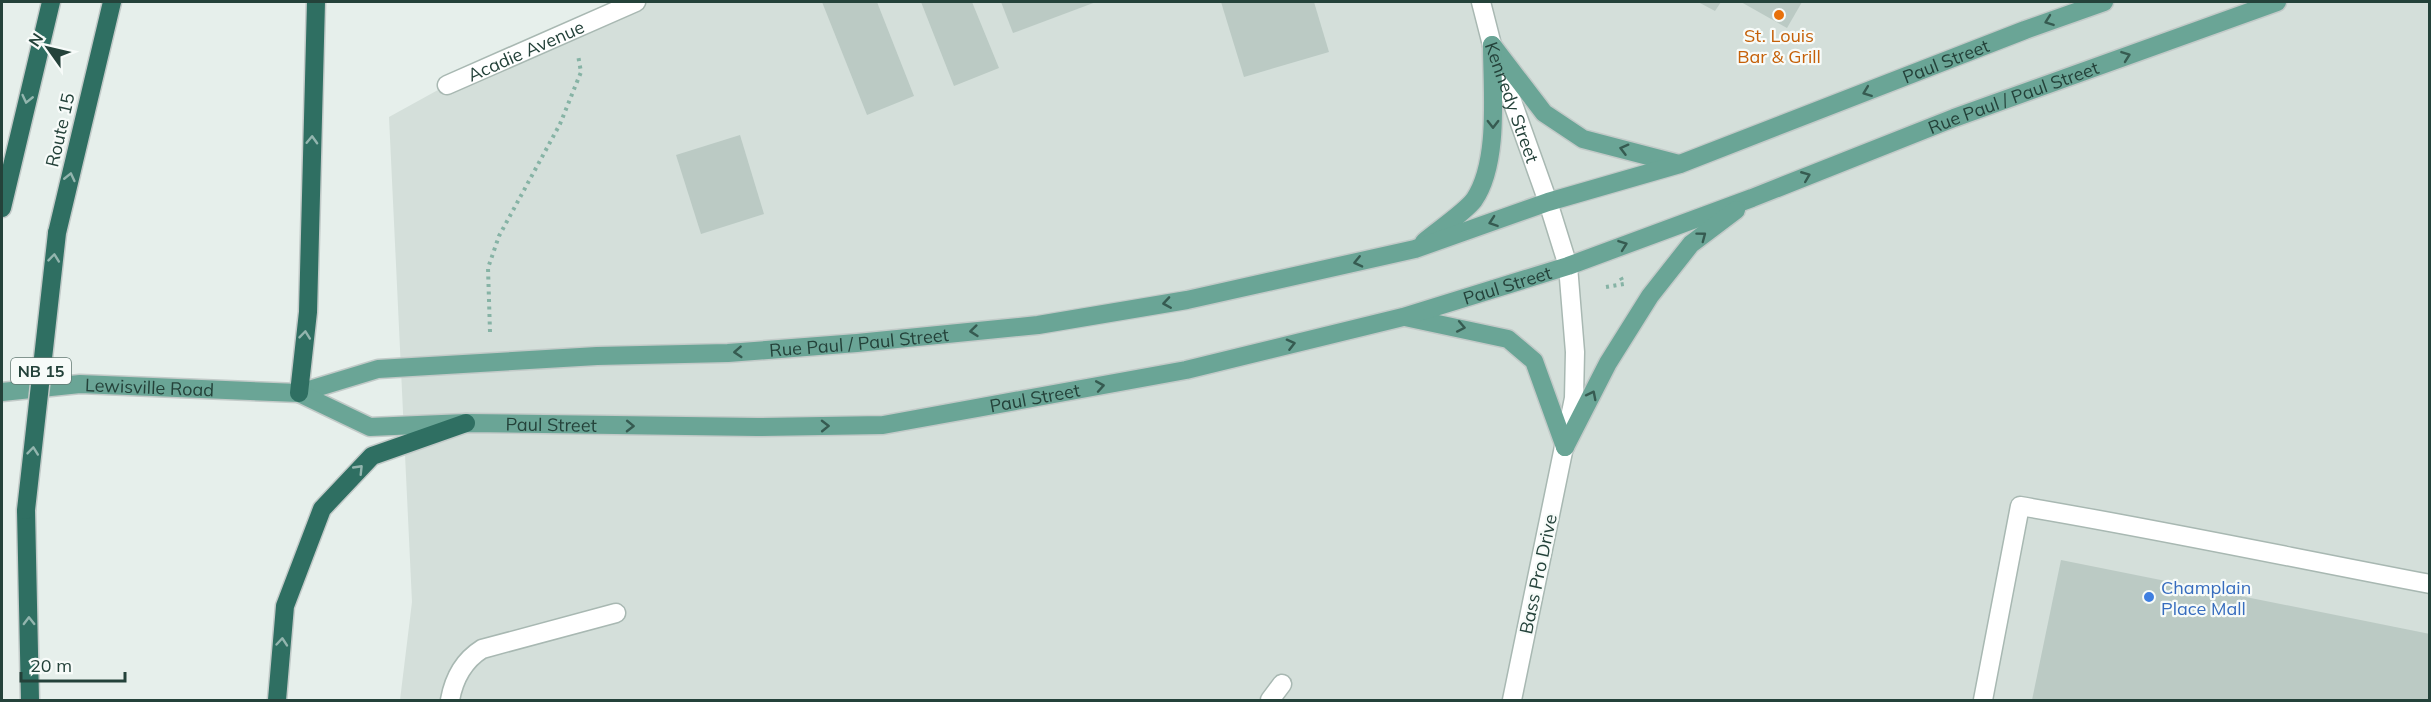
<svg xmlns="http://www.w3.org/2000/svg" width="2431" height="702" viewBox="0 0 2431 702" font-family="Mulish,sans-serif">
	<style>
		.built { fill: #d4dfda }
		.building { fill: #bbcac4 }
		.lines { fill: none; stroke-linecap: round; stroke-linejoin: round }
		.minor-casing { stroke: #a8b8b2; stroke-width: 21 }
		.major-casing { stroke: #c2cac8; stroke-width: 21 }
		.highway-casing { stroke: #c2cac8; stroke-width: 21 }
		.path { stroke: #86b3a5; stroke-width: 4; stroke-dasharray: 3 4.5; stroke-linecap: butt }
		.minor { stroke: #fff; stroke-width: 18 }
		.major { stroke: #6aa596; stroke-width: 18 }
		.highway { stroke: #2f6f62; stroke-width: 18 }
		.highway-bridge-casing { stroke: #c2cac8; stroke-width: 21; stroke-linecap: butt }
		.highway-bridge { stroke: #2f6f62; stroke-width: 18 }
		.oneway { stroke: #365b51 }
		.oneway2 { stroke: #93b5ae }
		.food-dot { fill: #e8710a; stroke: #f7fbf9; stroke-width: 2 }
		.shop-dot { fill: #3f7fe0; stroke: #f7fbf9; stroke-width: 2 }
		.labels { text-anchor: middle; dominant-baseline: central; stroke-width: 4.5; stroke-linejoin: round; paint-order: stroke }
		.shield { fill: #f7fbf9; stroke: #637a73; stroke-width: 1.5 }
		.shield-label { font-size: 16px; font-weight: bold; fill: #24423a }
		.food-label { font-size: 18px; fill: #c56008; stroke: #f7fbf9 }
		.street-label { font-size: 18px; fill: #24423a; stroke: #f7fbf9 }
		.shop-label { font-size: 18px; fill: #366cbe; stroke: #f7fbf9; text-anchor: start }
	</style>
	<rect width="100%" height="100%" fill="#e6efeb"/>
	<!-- built -->
	<polygon class="built" points="636,2 2429,2 2429,700 400,700 412,602 389,117 447,85"/>
	<!-- building -->
	<g class="building">
		<polygon points="822,2 877,2 914,96 867,115"/>
		<polygon points="921,2 972,2 999,68 954,86"/>
		<polygon points="1001,2 1096,2 1013,33"/>
		<polygon points="1221,2 1314,2 1329,52 1244,77"/>
		<polygon points="1698,2 1721,2 1715,11"/>
		<polygon points="1741,2 1802,2 1787,28"/>
		<polygon points="740,135 764,214 701,234 676,155"/>
		<polygon points="2061,560 2430,634 2430,700 2032,700"/>
	</g>
	<g class="lines">
		<!-- minor casing -->
		<g class="minor-casing">
			<g id="minor">
				<path id="s1" d="M1481,2L1492,45L1548,202L1568,266L1575,352L1574,398L1512,700"/>
				<path id="s2" d="M447,85L636,2"/>
				<path d="M450,700C454,678 463,661 482,649L616,613"/>
				<polyline points="1270,700 1282,684"/>
				<path d="M1983,700L2020,506C2157,529 2293,558 2430,584"/>
			</g>
		</g>
		<!-- major casing -->
		<g class="major-casing">
			<g id="major">
				<polyline points="1492,45 1544,113 1583,139 1679,164"/>
				<path d="M1424,242C1437,231 1465,212 1474,200C1500,162 1492,89 1492,45"/>
				<polyline points="1405,317 1508,339 1534,361 1565,447"/>
				<path id="s3" d="M2,392L80,384L299,393L378,369L597,356L728,353L857,343L1038,325L1187,300L1415,249L1548,202L1680,164L2025,30L2104,2"/>
				<path id="s4" d="M299,393L370,427L466,423L757,427L883,425L1186,370L1403,317L1568,266L1752,198L1954,118L2277,2"/>
				<polyline points="1565,447 1608,363 1650,296 1691,244 1736,210"/>
			</g>
		</g>
		<!-- highway casing -->
		<g class="highway-casing">
			<g id="highway">
				<polyline points="2,208 51,2"/>
				<polyline points="57,233 112,2"/>
				<polyline points="299,393 308,312 316,2"/>
				<polyline points="26,510 30,700"/>
				<polyline points="277,700 285,606 322,509 372,456 466,423"/>
			</g>
		</g>
		<!-- path -->
		<g class="path">
			<polyline points="1606,287 1624,284 1619,274"/>
			<polyline points="490,332 488,268 499,236 560,124 581,72 578,55"/>
		</g>
		<!-- minor -->
		<use href="#minor" class="minor"/>
		<!-- major -->
		<use href="#major" class="major"/>
		<!-- highway -->
		<use href="#highway" class="highway"/>
		<!-- highway-bridge casing -->
		<g class="highway-bridge-casing">
			<polyline id="highway-bridge" points="26,510 57,233"/>
		</g>
		<!-- highway-bridge -->
		<use href="#highway-bridge" class="highway-bridge"/>
	</g>
	<!-- one-way arrows -->
	<defs><path id="oneway-chevron" d="M-2-3.5L2.5 0L-2 3.5" fill="none" stroke-width="1.6" stroke-linecap="round" stroke-linejoin="round" transform="scale(1.5)"/></defs>
	<g class="oneway">
		<use href="#oneway-chevron" transform="translate(2049 21) rotate(160)"/>
		<use href="#oneway-chevron" transform="translate(2126 56) rotate(-20)"/>
		<use href="#oneway-chevron" transform="translate(1867 92) rotate(159)"/>
		<use href="#oneway-chevron" transform="translate(1493 124) rotate(90)"/>
		<use href="#oneway-chevron" transform="translate(1624 149) rotate(-165)"/>
		<use href="#oneway-chevron" transform="translate(1806 176) rotate(-22)"/>
		<use href="#oneway-chevron" transform="translate(1493 222) rotate(161)"/>
		<use href="#oneway-chevron" transform="translate(1702 236) rotate(-37)"/>
		<use href="#oneway-chevron" transform="translate(1623 245) rotate(-20)"/>
		<use href="#oneway-chevron" transform="translate(1358 262) rotate(167)"/>
		<use href="#oneway-chevron" transform="translate(1167 303) rotate(171)"/>
		<use href="#oneway-chevron" transform="translate(1461 327) rotate(11)"/>
		<use href="#oneway-chevron" transform="translate(974 331) rotate(174)"/>
		<use href="#oneway-chevron" transform="translate(1291 344) rotate(-14)"/>
		<use href="#oneway-chevron" transform="translate(738 352) rotate(176)"/>
		<use href="#oneway-chevron" transform="translate(1100 386) rotate(-10)"/>
		<use href="#oneway-chevron" transform="translate(1592 395) rotate(-63)"/>
		<use href="#oneway-chevron" transform="translate(630 426) rotate(1)"/>
		<use href="#oneway-chevron" transform="translate(825 426) rotate(-1)"/>
	</g>
	<g class="oneway2">
		<use href="#oneway-chevron" transform="translate(27 99) rotate(103)"/>
		<use href="#oneway-chevron" transform="translate(312 140) rotate(-88)"/>
		<use href="#oneway-chevron" transform="translate(70 177) rotate(-77)"/>
		<use href="#oneway-chevron" transform="translate(54 258) rotate(-84)"/>
		<use href="#oneway-chevron" transform="translate(305 335) rotate(-84)"/>
		<use href="#oneway-chevron" transform="translate(33 451) rotate(-84)"/>
		<use href="#oneway-chevron" transform="translate(359 469) rotate(-46)"/>
		<use href="#oneway-chevron" transform="translate(29 621) rotate(-91)"/>
		<use href="#oneway-chevron" transform="translate(282 642) rotate(-85)"/>
	</g>
	<!-- markers -->
	<circle class="food-dot" cx="1779" cy="15" r="6"/>
	<circle class="shop-dot" cx="2149" cy="597" r="6"/>
	<g class="labels">
		<!-- shield labels -->
		<rect class="shield" x="11" y="358" width="60" height="26" rx="4.5"/>
		<g class="shield-label">
			<text x="41" y="371">NB 15</text>
		</g>
		<!-- food labels -->
		<g class="food-label">
			<text x="1779" y="35">St. Louis<tspan x="1779" dy="21">Bar &amp; Grill</tspan></text>
		</g>
		<!-- street labels -->
		<g class="street-label">
			<text stroke="none"><textPath href="#s2" startOffset="86">Acadie Avenue</textPath></text>
			<text stroke="none"><textPath href="#s3" startOffset="1990">Paul Street</textPath></text>
			<text stroke="none"><textPath href="#s4" startOffset="1772">Rue Paul / Paul Street</textPath></text>
			<text stroke="none"><textPath href="#s1" startOffset="105">Kennedy Street</textPath></text>
			<text transform="translate(60 130) rotate(-77)">Route 15</text>
			<text stroke="none"><textPath href="#s4" startOffset="1232">Paul Street</textPath></text>
			<text stroke="none"><textPath href="#s3" startOffset="862">Rue Paul / Paul Street</textPath></text>
			<text stroke="none"><textPath href="#s3" startOffset="148">Lewisville Road</textPath></text>
			<text stroke="none"><textPath href="#s4" startOffset="746">Paul Street</textPath></text>
			<text stroke="none"><textPath href="#s4" startOffset="260">Paul Street</textPath></text>
			<text transform="translate(1538 574) rotate(-78)">Bass Pro Drive</text>
		</g>
		<!-- shop labels -->
		<g class="shop-label">
			<text x="2161" y="587">Champlain<tspan x="2161" dy="21">Place Mall</tspan></text>
		</g>
	</g>
	<!-- border -->
	<rect width="2431" height="702" fill="none" stroke="#24423a" stroke-width="6"/>
	<!-- north arrow -->
	<g transform="translate(48 48) rotate(304)" stroke="#f7fbf9" stroke-width="4.5" paint-order="stroke">
	<path d="M0-4.5L10 22L0 15L-10 22Z" fill="#24423a"/>
	<text y="-9" font-size="16" font-weight="bold" text-anchor="middle" fill="#24423a">N</text>
	</g>
	<!-- scale -->
	<path d="M21 672v9h104v-9" fill="none" stroke="#24423a" stroke-width="3"/>
	<text x="30" y="672" font-size="18" fill="#24423a" stroke="#f7fbf9" stroke-width="4.5" paint-order="stroke">20 m</text>
</svg>
